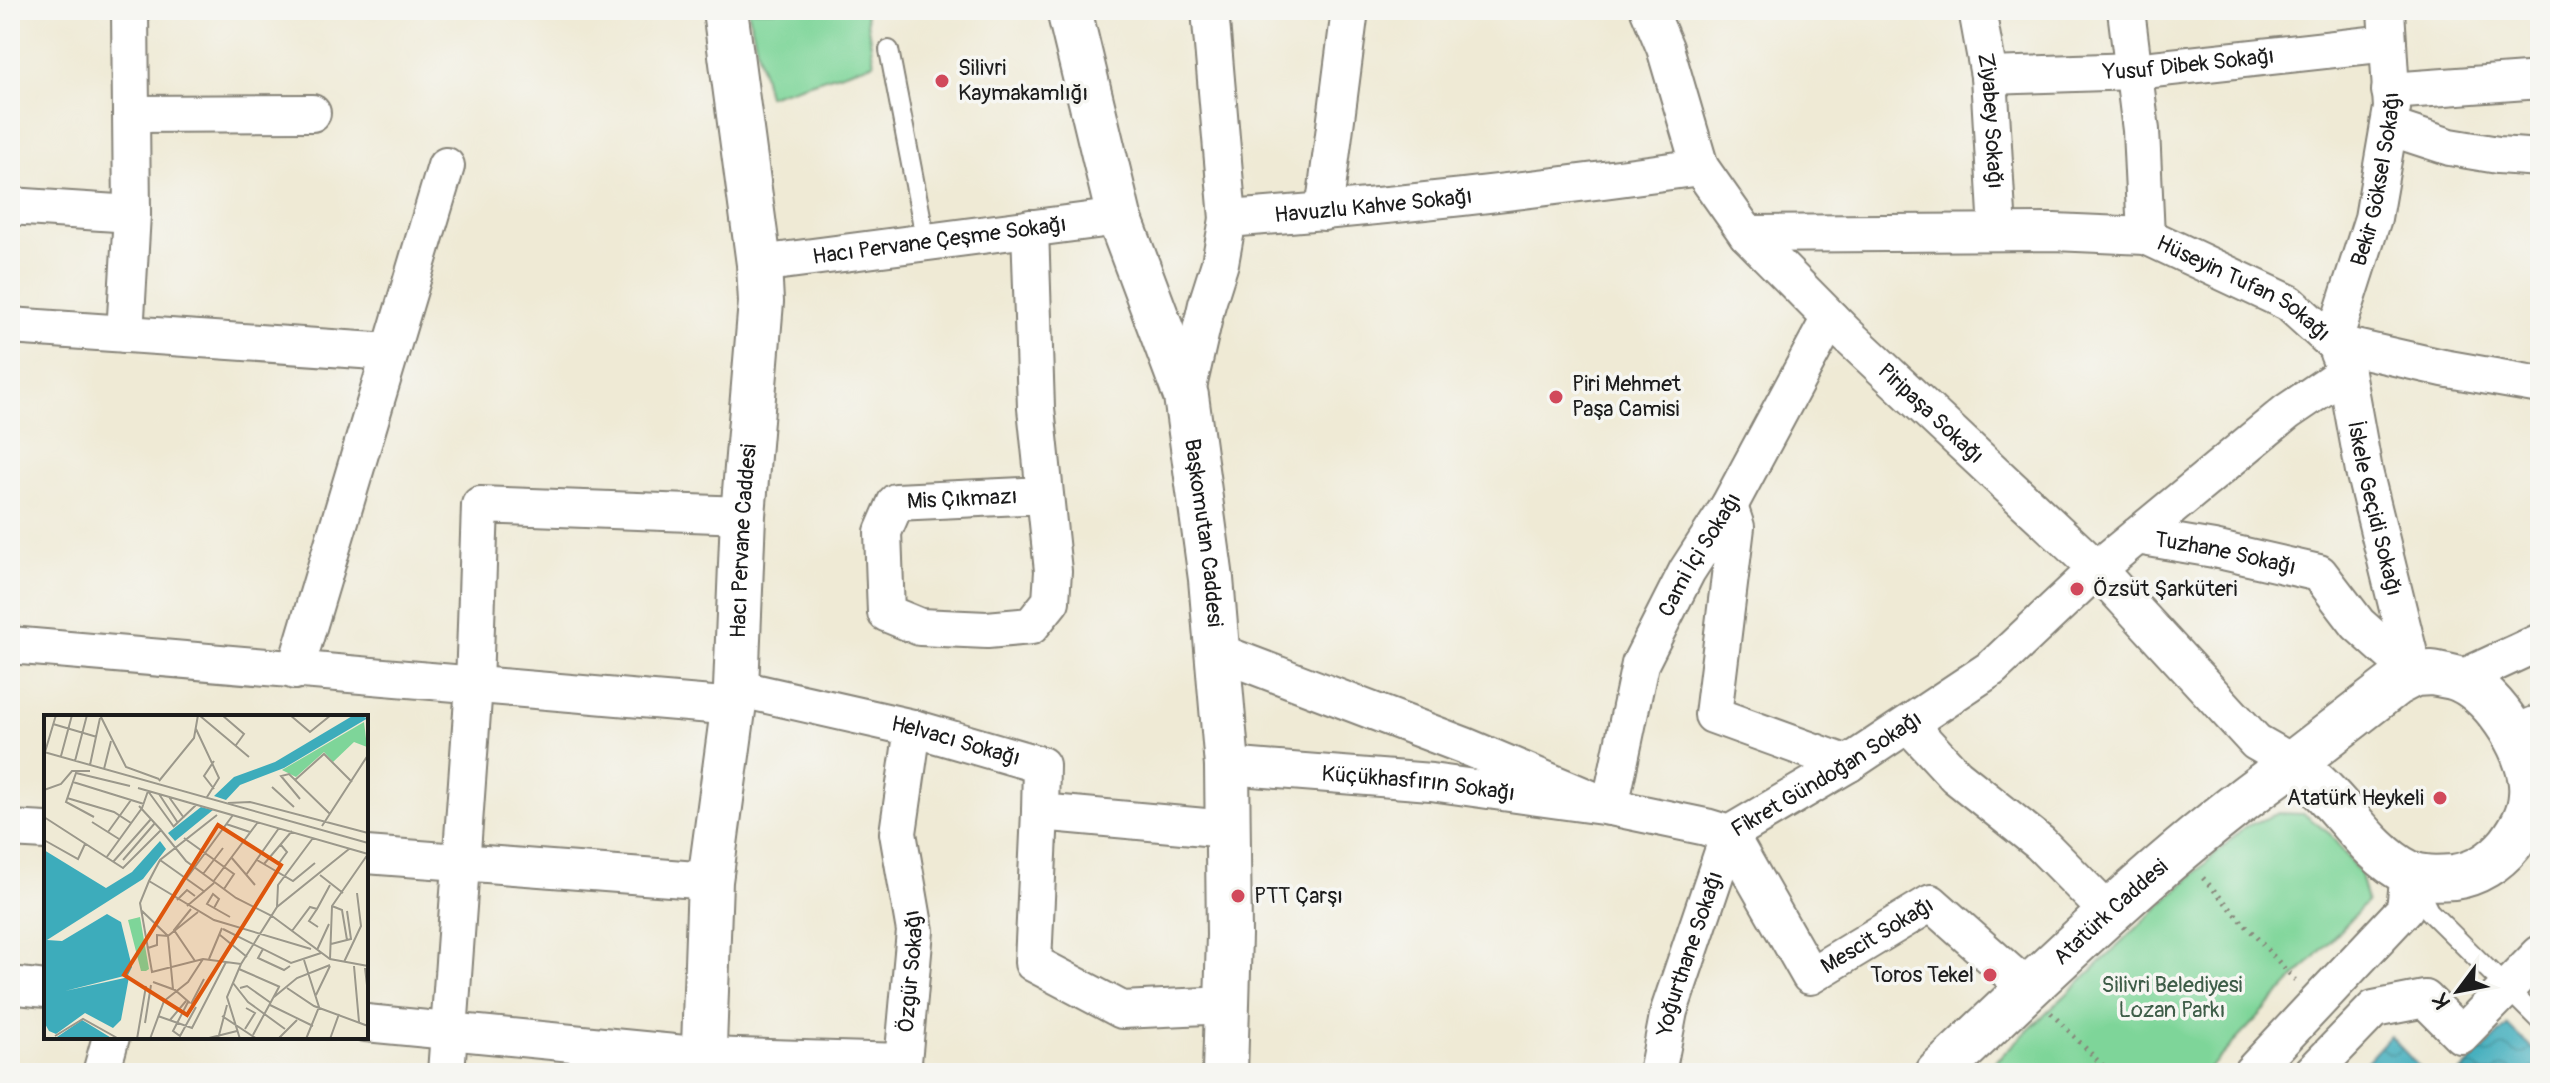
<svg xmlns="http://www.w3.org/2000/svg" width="2550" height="1083" viewBox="0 0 2550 1083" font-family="Pangolin,sans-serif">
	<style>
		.park { fill: #7ed599; stroke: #4d785a; stroke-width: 2 }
		.water { fill: url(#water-waves); stroke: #2c646c; stroke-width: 2 }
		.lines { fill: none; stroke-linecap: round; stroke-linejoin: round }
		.lane-casing { stroke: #868378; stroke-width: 22 }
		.street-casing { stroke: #868378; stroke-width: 40 }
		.secondary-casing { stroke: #868378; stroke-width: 48 }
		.primary-casing { stroke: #868378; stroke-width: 48 }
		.path { stroke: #868378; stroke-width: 5; stroke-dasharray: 2 6; stroke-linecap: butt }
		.lane { stroke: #fff; stroke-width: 18 }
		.street { stroke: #fff; stroke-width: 36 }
		.secondary { stroke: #fff; stroke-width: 44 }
		.primary { stroke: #fff; stroke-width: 44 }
		.poi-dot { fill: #d1495b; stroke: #f6f6f2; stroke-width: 3 }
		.labels { text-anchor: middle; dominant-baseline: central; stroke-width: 7; stroke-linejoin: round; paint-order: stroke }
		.street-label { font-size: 22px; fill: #1c1c1c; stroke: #f6f6f2 }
		.poi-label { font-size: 22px; fill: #1c1c1c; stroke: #f6f6f2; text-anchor: start }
		.park-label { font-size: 22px; fill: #3e5d48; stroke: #f6f6f2 }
		.inset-road { fill: none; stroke: #9b988b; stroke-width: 2 }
		.view { fill: #de560d; fill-opacity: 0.15; stroke: #de560d; stroke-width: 4 }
		.inset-edge { fill: none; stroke: #1c1c1c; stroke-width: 4 }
	</style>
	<defs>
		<pattern id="water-waves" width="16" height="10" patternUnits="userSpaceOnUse" patternTransform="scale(2)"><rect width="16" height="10" fill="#3dacbb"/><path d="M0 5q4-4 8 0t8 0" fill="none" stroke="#328b97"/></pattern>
	</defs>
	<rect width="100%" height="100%" fill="#f6f6f2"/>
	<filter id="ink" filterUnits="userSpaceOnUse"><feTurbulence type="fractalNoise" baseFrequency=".0125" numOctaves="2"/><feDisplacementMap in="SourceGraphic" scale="16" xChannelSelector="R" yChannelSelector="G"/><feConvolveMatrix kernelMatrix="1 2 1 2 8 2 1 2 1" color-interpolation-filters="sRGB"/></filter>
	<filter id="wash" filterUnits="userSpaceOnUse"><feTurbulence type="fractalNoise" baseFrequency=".006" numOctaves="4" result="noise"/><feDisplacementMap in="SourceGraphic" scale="32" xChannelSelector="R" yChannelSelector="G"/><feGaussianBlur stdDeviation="1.8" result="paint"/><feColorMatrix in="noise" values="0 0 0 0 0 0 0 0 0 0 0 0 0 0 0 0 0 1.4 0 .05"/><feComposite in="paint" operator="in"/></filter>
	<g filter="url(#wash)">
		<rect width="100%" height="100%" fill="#efead5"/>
		<!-- park -->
		<g class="park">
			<polygon points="748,10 865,10 874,63 768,96"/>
			<polygon points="2279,813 2304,814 2330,834 2360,874 2367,902 2205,1073 1983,1073 2244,827"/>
		</g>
		<!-- water -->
		<g class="water">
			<polygon points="2508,1025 2540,1056 2540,1073 2460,1073"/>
			<polygon points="2390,1036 2425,1073 2356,1073"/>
		</g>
	</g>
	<g filter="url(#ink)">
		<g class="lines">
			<!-- lane casing -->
			<g class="lane-casing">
				<g id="lane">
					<polyline points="889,50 926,242"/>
					<polyline points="2413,879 2429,911 2540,1021"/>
				</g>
			</g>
			<!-- street casing -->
			<g class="street-casing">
				<g id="street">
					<polyline points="1210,10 1228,219"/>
					<path id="s1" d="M1649,10L1665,48L1700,167L1747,234L1846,334L2097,569L2256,742L2293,763"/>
					<path id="s2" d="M1977,10L1989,76L1998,232"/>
					<polyline points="2126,10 2141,130 2146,236"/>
					<path id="s3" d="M1989,76L2135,71L2388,43"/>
					<polyline points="2390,91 2540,80"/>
					<polyline points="132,114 312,113"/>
					<polyline points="2389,127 2450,147 2498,155 2540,158"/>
					<polyline points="10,206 132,214"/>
					<polyline points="1324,212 1350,10"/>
					<path id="s4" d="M1030,228L1036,408L1053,571L1051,601L1031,626L987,630L920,627L886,613L883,532L896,502L1045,495"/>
					<path id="s5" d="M1747,234L2054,232L2146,236L2289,303L2333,343L2443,368L2540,385"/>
					<path id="s6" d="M759,264L1119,217"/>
					<polyline points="10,326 390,352"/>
					<polyline points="125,334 132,214 130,10"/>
					<path id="s7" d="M2333,343L2373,218L2392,108L2386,10"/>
					<path id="s8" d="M2338,353L2346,372L2364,471L2414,674"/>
					<path id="s9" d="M1186,396L1207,304L1220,263L1228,219C1386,207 1543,189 1700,167"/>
					<polyline points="1729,506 1736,527 1713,715 1848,764"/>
					<path id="s10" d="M2137,536L2214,549L2319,573L2358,624L2414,674"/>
					<polyline points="10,645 735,707"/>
					<path id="s11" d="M1218,652L1465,746L1610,807L1706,827L1729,834L1848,764L1992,668L2097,569L2287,412L2346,372"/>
					<polyline points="295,671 446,166"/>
					<polyline points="2460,679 2540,642"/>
					<path id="s12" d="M736,688L913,728L1041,765L1040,812L1227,829"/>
					<polyline points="1909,725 1956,776 2040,843 2109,913"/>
					<polyline points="2513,734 2540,723"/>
					<path id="s13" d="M1227,766L1431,782L1610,807L1640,664L1687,571L1729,506L1830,318"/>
					<polyline points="1040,812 1033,963 1122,1010 1227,1005"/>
					<polyline points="10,829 46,831"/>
					<path id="s14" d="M1729,834L1810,976L1931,903L2028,989"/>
					<polyline points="366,855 710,881"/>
					<polyline points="10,985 46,989"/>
					<polyline points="366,1023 705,1056 903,1062"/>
					<polyline points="101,1073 111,1037"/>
					<polyline points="446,1073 474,685 480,505 743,515"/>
					<path id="s15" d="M904,1073L903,1062L915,931L898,833L913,728"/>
					<path id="s16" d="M1657,1073L1669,1011L1729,834"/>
					<polyline points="2251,1073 2405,909 2409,873"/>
					<polyline points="2312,1073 2374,1009 2425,999 2461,1035 2540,954"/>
				</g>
			</g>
			<!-- secondary casing -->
			<g class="secondary-casing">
				<g id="secondary">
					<path d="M2432,673C2441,675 2453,676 2461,680C2495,695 2535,757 2531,795C2530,814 2521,829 2510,844C2496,861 2476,874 2454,877C2438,878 2421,879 2407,872C2374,855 2353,822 2328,796C2317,784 2305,774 2293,763L2395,684L2414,674Z"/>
					<path id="s17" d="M1938,1073C2053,966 2164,853 2293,763"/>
				</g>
			</g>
			<!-- primary casing -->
			<g class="primary-casing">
				<g id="primary">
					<path id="s18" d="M1069,10L1119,217L1186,396L1211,579L1227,766L1229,935L1225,1073"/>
					<path id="s19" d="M703,1073L710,881L736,688L743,515L761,302L759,264L725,10"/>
				</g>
			</g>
			<!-- path -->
			<g class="path">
				<polyline points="2203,878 2295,980"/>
				<polyline points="2051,1013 2110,1073"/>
			</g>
			<!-- lane -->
			<use href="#lane" class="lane"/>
			<!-- street -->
			<use href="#street" class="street"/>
			<!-- secondary -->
			<use href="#secondary" class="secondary"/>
			<!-- primary -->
			<use href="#primary" class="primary"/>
		</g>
	</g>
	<!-- markers -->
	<g class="poi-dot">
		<circle cx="942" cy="81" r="8"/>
		<circle cx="1556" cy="397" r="8"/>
		<circle cx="2077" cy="589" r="8"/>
		<circle cx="2440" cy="798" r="8"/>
		<circle cx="1238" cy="896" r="8"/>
		<circle cx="1990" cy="975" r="8"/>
	</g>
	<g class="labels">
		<!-- street labels -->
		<g class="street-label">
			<text stroke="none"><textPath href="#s3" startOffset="200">Yusuf Dibek Sokağı</textPath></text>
			<text stroke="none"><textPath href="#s2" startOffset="112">Ziyabey Sokağı</textPath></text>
			<text stroke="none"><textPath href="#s7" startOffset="170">Bekir Göksel Sokağı</textPath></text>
			<text stroke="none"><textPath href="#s9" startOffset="328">Havuzlu Kahve Sokağı</textPath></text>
			<text stroke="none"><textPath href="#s6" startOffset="182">Hacı Pervane Çeşme Sokağı</textPath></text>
			<text stroke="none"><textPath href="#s5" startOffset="510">Hüseyin Tufan Sokağı</textPath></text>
			<text stroke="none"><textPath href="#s1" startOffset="504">Piripaşa Sokağı</textPath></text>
			<text stroke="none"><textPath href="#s4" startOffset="734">Mis Çıkmazı</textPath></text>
			<text stroke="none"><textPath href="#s8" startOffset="160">İskele Geçidi Sokağı</textPath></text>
			<text stroke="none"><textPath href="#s18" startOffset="542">Başkomutan Caddesi</textPath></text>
			<text stroke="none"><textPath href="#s19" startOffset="534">Hacı Pervane Caddesi</textPath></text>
			<text stroke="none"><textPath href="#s10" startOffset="90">Tuzhane Sokağı</textPath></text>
			<text stroke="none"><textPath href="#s13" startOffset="656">Cami İçi Sokağı</textPath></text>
			<text stroke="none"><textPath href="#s12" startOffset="226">Helvacı Sokağı</textPath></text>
			<text stroke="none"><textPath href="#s11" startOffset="658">Fikret Gündoğan Sokağı</textPath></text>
			<text stroke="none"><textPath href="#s13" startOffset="192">Küçükhasfırın Sokağı</textPath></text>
			<text stroke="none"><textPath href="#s17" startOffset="236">Atatürk Caddesi</textPath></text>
			<text stroke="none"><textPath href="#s14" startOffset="242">Mescit Sokağı</textPath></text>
			<text stroke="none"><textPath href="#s16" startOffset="124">Yoğurthane Sokağı</textPath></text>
			<text stroke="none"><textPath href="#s15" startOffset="102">Özgür Sokağı</textPath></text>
		</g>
		<!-- poi labels -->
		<g class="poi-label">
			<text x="958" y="68">Silivri<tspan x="958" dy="25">Kaymakamlığı</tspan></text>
			<text x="1572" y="384">Piri Mehmet<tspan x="1572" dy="25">Paşa Camisi</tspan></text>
			<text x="2093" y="589">Özsüt Şarküteri</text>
			<text x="2424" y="798" text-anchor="end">Atatürk Heykeli</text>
			<text x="1254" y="896">PTT Çarşı</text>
			<text x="1974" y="975" text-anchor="end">Toros Tekel</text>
		</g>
		<!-- park labels -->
		<g class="park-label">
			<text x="2172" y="985">Silivri Belediyesi<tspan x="2172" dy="25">Lozan Parkı</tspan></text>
		</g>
	</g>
	<!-- overview -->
	<g transform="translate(44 715)">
		<rect width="324" height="324" fill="#efead5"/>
		<path d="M320,7L323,32L310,27L289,47L280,37L252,62L238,55ZM96,202L105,254L102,256H97L84,205Z" fill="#7ed599"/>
		<path d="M310,0L324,3L240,53L196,70L182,85L170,81L190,62L231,47ZM157,92L169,95L131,126L124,118ZM116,126L122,134L99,164L3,225L18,226L63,199L77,207L88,252L84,260L21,276L85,262L77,305L69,313L41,298L12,319L5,316L0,307V135L62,173L88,157ZM38,305L69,324H10Z" fill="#3dacbb"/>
		<path class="inset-road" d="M56,0L82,52L115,64M155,0L205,42M178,0L200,19L192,30M246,0L266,17L287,0M9,9L53,22M152,14L175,63L163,82M0,37L324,128M1,37L12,0M17,41L28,0M31,46L43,0M170,46L160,61L170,74M46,50L56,3M60,54L67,26M251,65L280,39L308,67M115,66L150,23L154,0M29,67L100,89M228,72L250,92M94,73L324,139M0,75L17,69L28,56H46M104,76L130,112M115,79L134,108M125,82L140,103M23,83L70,97L87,108M256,84L237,61L245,59L286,99M184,88L206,87L324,118M95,91L117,115M173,100L116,145L105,166L170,205L267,234M0,102L79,153L117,115L142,146L192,183L228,201L286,244L324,251M50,102L22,87L32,58L86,71M48,107L75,124M182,109L206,117M278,111L324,40M129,112L152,90M64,117L87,85M140,123L190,159L180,174M0,125L34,144L41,129M187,142L211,170M225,142L235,148L243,137L237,130M62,143L98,93L104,76M79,145L111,108M116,145L161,177M213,145L249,166L271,148M69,147L107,104M220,149L248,116M159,159L179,133M202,160L235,113M276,160L299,178M142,164L189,100M105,166L96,188L108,257L159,244L197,249M169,167L214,107M133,185L143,175L151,181M143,191L170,168M288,191L298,195L303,225M233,192L234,170L269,123M170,193L175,184L169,179L163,189L186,202M147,194L130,215L151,246M273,194L265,206L274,212M98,196L124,221M179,214L247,248L277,238M248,216L266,192L273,194L286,170M176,220L203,242M287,229L307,224L303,196M104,233L113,230V220L124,221M219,234L214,243L240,255L246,251M273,235L285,209M165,244L178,213M286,244L288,191L324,139M260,245L275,292L262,324M300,247L317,211L313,178M310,251L315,307M321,253L324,279M195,254L236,272M109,267L131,275L146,288M189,268L204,287L241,314M196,273L203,271L227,288M243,273L270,291L324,311M129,274L124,221L154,197M272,280L286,251M230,282L253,263L286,250M144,287L129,316L136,321L152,292M147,289L160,264M226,290L269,311M114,301L148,313L182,247M178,301L213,324M126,305L142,286M101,308L107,270M201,314L211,298L202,293M209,320L235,272M11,321L39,304L75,324M93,324L102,271M106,324L120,286L144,267L159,244M161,324L193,316M174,324L183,290M196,324L183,282L197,249L233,192L305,134M234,324L253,305M286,324L295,299"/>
		<path class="view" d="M174,110L237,150L143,300L80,260Z"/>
		<rect width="324" height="324" class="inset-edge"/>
	</g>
	<!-- margin -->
	<rect width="2550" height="1083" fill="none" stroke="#f6f6f2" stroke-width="40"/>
	<!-- north arrow -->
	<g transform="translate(2458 991) rotate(238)" stroke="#f6f6f2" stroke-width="6" paint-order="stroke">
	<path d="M0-6L14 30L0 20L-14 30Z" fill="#1c1c1c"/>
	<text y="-12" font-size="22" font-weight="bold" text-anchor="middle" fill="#1c1c1c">K</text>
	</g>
</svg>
